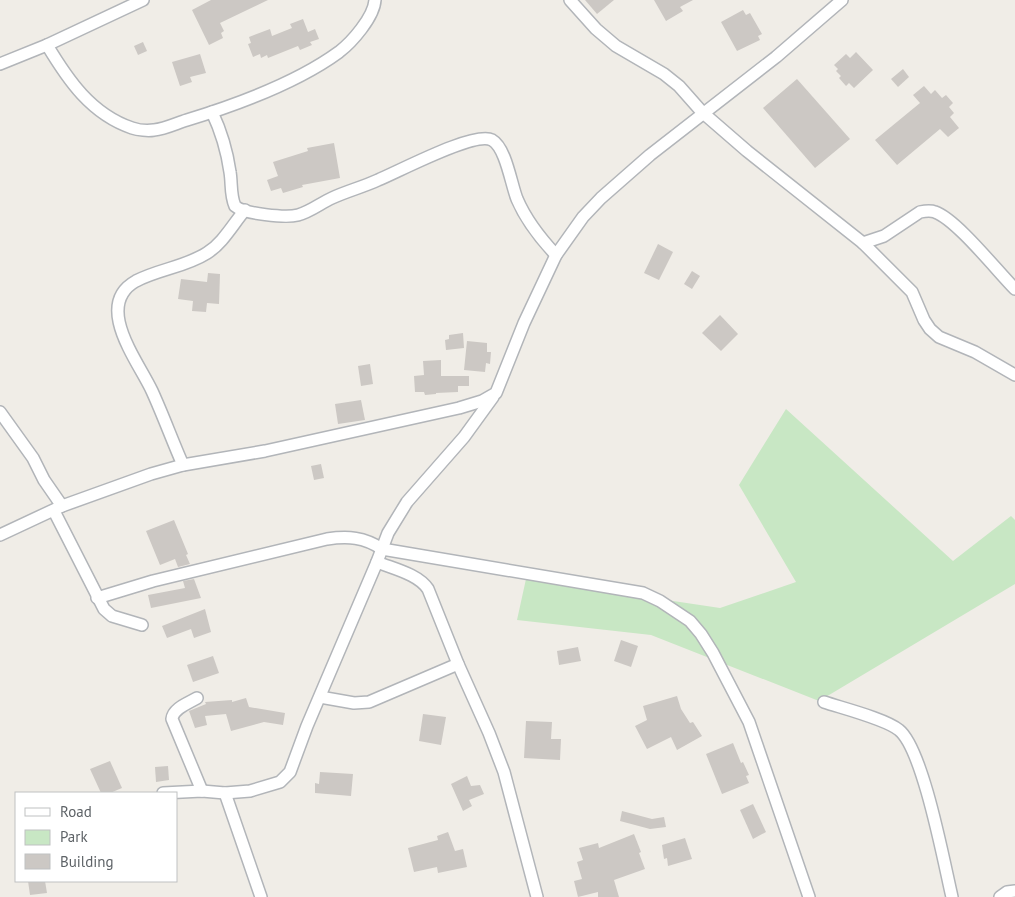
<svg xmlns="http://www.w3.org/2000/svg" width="1015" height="897" viewBox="0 0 1015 897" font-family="'PT Sans',sans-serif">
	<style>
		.green { fill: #c8e7c4 }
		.building { fill: #ccc8c4 }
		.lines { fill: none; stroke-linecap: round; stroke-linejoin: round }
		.minor-casing { stroke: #b2b5b9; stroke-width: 14 }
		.minor { stroke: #fff; stroke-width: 11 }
	</style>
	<rect width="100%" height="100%" fill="#f0ede7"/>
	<!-- green -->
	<polygon class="green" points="786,409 953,561 1011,516 1015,520 1015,584 819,701 651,635 517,620 526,579 720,608 796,582 739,485"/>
	<!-- building -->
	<g class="building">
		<polygon points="211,0 268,0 220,23 224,31 221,33 223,38 209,45 192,10"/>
		<polygon points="585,0 614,0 597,14"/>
		<polygon points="654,0 693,0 680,7 683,11 666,21"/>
		<polygon points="743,10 746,15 750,13 762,34 758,36 760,40 737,51 721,22"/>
		<polygon points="303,19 308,32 315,29 319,39 310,42 312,45 300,50 298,46 268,58 267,55 261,58 260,54 253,57 248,44 251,43 249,37 270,29 272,36 292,28 290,24"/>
		<polygon points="143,42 147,51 138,55 134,46"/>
		<polygon points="856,52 873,70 854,88 849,83 846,86 839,78 841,76 836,71 838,69 834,65 846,54 850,58"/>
		<polygon points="200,54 206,73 190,77 192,82 180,86 172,62"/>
		<polygon points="903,69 909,77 898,87 891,79"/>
		<polygon points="797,79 850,139 815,168 763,108"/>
		<polygon points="924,86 931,94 935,90 942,98 946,95 953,103 949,107 954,113 950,117 959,128 948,137 940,129 897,165 875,140 920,103 913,95"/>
		<polygon points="334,143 340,178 302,185 303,187 283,193 281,188 271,191 267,180 278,176 273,162 308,151 307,148"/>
		<polygon points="658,244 673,252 659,280 644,273"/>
		<polygon points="692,271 700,276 692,289 684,284"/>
		<polygon points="208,273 220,274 219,304 207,303 206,312 192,311 193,301 178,299 181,279 207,282"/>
		<polygon points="720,315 738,334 721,351 702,333"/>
		<polygon points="463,333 464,348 446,350 445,340 449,339 449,335"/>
		<polygon points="467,341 487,343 487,352 491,352 490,364 486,363 485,372 464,370"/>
		<polygon points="441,360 441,376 469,376 469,386 458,386 458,392 436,393 436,394 425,395 424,392 415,392 414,376 424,375 423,361"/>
		<polygon points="370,364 373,384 361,386 358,366"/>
		<polygon points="361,400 365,420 338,424 335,404"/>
		<polygon points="321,464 324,478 314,480 311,466"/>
		<polygon points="174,520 188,554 186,555 190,564 178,567 175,559 160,565 146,531"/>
		<polygon points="194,579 201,598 151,608 148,595 185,588 183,581"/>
		<polygon points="205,609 211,632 194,638 191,629 167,638 162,626"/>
		<polygon points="621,640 638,646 631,667 614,661"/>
		<polygon points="578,647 581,661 559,665 557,651"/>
		<polygon points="213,656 219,673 193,682 187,665"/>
		<polygon points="677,696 681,709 690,723 693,722 702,736 677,750 671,737 647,749 635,726 647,720 643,706"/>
		<polygon points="246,698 249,707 285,713 283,725 264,722 231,731 226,714 205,716 207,725 195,728 189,711 206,704 205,702 232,700 232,702"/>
		<polygon points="423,714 446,717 441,745 419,741"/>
		<polygon points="526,721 552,722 551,739 561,739 560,760 524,758"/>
		<polygon points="733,743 741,763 743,762 749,775 746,776 749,783 722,794 706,754"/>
		<polygon points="110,761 122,788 110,793 101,793 90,769"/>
		<polygon points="168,766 169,780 156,782 155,767"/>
		<polygon points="320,772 353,774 351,796 315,793 315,783 319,784"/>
		<polygon points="467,776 471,786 480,785 484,794 469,800 472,806 463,811 451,784"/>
		<polygon points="753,804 766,832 753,839 740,810"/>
		<polygon points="622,811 652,819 664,817 666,827 650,829 620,821"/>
		<polygon points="448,832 455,851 463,849 467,867 438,873 437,867 414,872 408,848 438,840 437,836"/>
		<polygon points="634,834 641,852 639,853 645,869 614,880 619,897 598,897 598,892 578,897 574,881 582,879 577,862 583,860 579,848 598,843 599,848"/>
		<polygon points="685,838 692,859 668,866 667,858 664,859 662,845"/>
		<polygon points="28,881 45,881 47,893 30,895"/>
	</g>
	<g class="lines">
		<!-- minor casing -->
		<g class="minor-casing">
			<g id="minor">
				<polyline points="570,0 596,29 616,46 664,74 679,86 702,112 747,151 863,243 912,292 924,320 930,329 939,337 975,352 1015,375"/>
				<path d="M47,45C68,80 91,114 132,128C138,130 148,131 154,130C165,129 177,123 187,120C236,105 298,82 339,52C352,42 374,17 375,0"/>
				<polyline points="0,64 47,45 143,0"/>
				<path d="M212,112C221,131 227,151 230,172C232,183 230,195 235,206C244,214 286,218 298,215C310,212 321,203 332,198C347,191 363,187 378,180C398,172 474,131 492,140C506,148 511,184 517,199C526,220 540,238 556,255"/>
				<path d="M863,243L884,236L920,212C925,211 930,210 935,212C956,219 998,272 1015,289"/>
				<polyline points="0,412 33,458 44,480 62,506"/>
				<path d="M183,465C172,440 163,415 152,391C138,361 93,305 136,281C159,269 185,267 207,253C223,243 233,224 245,210"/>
				<polyline points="54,511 104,609 112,616 142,625"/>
				<polyline points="0,535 62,506 151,474 183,465 265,451 459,408 482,401 496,393 524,323 556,255 583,217 601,198 650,155 776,57 842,0"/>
				<path d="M377,562C394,569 418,574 428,589L458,664L489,733L504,772L537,897"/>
				<path d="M97,598L153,581L327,539C348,536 364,537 382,549L643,593L660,601L690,621L701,634L713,653L749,722L809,897"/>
				<polyline points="320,697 354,703 369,702 458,664"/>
				<path d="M197,698C189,703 173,708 172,719L202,791"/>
				<path d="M824,702C842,708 886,719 899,730C923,749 944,863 952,897"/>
				<polyline points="163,793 202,791 225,793 250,791 280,782 290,772 307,726 377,562 388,533 407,502 464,437 493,397"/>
				<polyline points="225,793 261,897"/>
				<polyline points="1000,897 1007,892 1015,891"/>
			</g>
		</g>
		<!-- minor -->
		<use href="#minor" class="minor"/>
	</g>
	<!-- legend -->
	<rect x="15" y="792" width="162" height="90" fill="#ffffff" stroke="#bfc1c2"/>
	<rect x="25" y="808" width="25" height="8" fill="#ffffff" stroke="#bfc1c2"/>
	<text x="60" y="817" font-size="15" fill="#5e6367">Road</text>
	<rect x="25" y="830" width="25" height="15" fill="#c8e7c4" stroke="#bfc1c2"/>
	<text x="60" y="842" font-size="15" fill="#5e6367">Park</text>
	<rect x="25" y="854" width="25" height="15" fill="#ccc8c4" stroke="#bfc1c2"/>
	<text x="60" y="867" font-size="15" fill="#5e6367">Building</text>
</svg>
